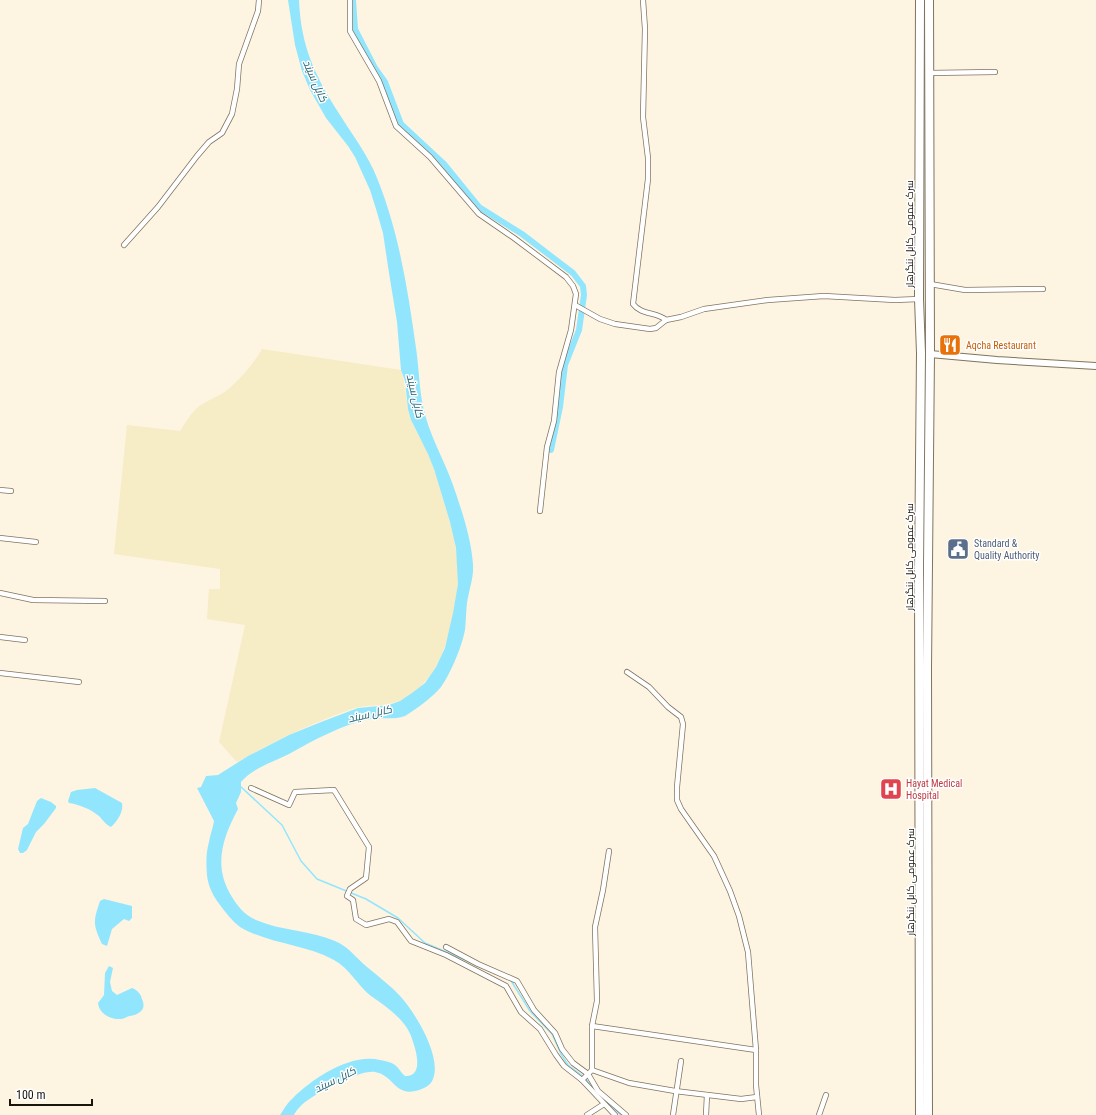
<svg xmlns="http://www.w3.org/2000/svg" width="1096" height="1115" viewBox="0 0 1096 1115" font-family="'Roboto Condensed',Cairo,sans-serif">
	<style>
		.sand { fill: #f6ecc6 }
		.water { fill: #91e6fe }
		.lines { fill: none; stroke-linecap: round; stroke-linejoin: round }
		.stream { stroke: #91e6fe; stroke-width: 1.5 }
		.canal { stroke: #91e6fe; stroke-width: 6 }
		.street-casing { stroke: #7f7460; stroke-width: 6 }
		.secondary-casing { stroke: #7f7460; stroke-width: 8 }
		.highway-casing { stroke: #7f7460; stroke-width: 10 }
		.street { stroke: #fff; stroke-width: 4.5 }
		.secondary { stroke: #fff; stroke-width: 6 }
		.highway { stroke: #fff; stroke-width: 8 }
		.labels { text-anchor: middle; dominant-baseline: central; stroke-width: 3; stroke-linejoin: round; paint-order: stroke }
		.street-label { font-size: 10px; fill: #19150d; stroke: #fff }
		.food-label { font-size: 10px; fill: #c56008; stroke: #fff; text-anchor: start }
		.service-label { font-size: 10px; fill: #4e5e75; stroke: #fff; text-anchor: start }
		.health-label { font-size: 10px; fill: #be3a42; stroke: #fff; text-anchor: start }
		.water-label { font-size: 11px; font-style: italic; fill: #1d6172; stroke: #fff }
	</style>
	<rect width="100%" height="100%" fill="#fef4e2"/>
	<!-- sand -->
	<path class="sand" d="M262,349L401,370C406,386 406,404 411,420C416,433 424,443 429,455C434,468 438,482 442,496C451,524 460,554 458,585C457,603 452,623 447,641C439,666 424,690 399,701C385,707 369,704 355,708C314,722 274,741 237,762L219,742L245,625L207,619L209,589H220V569L114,554L127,425L180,431C185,424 190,414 197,408C205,401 216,398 226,391C238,382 255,362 262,349Z"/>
	<!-- water -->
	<g class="water">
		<path d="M288,0H299C301,47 315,76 340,115C353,136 368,155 377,178C399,232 408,291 416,348C419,367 419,387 423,406C428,433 444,459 453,485C462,511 471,538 473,564C474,578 469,589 467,603C466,611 466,621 465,630C462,646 451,673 441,687C433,697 416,709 405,716C394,720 383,717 371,719C343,724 314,740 289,754C273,762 253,768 241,782V792L236,803L238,809C222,839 213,867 232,897C238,907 245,915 256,920C281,931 310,930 335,941C348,946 356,958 367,967C379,977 391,986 401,997C416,1014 442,1057 433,1079C431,1085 425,1088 419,1090C395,1098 394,1075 375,1072C359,1070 321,1091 308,1100C303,1103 297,1109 294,1115H280C284,1109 288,1102 293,1098C313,1078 351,1053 380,1060C385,1061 391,1062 395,1065C399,1068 401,1073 405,1076C423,1077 417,1053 413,1042C408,1021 388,1008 371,996C358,986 349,968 334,960C304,944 269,944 240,927C232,921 226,913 220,905C213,896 208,886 207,875C206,864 206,852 209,842C210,835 213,828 214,821L197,788L201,787L206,776L218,775L248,756L289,735L321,722L358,708L389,705L400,701L412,693L425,683L436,667L445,648L453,613L458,584L456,548L450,522L434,469L428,454L411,420L408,409L405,381L401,370L397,322L389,273L383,233L376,209L370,190L355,157L348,146L326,118L310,90L302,71L295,45Z"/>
		<path d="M95,788L122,803C124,811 117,822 111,827C106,825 103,820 99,816C90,809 81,805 69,803L68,801L71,792L77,790Z"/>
		<polygon points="41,798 51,802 56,806 56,808 44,824 36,832 27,850 23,853 20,853 18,849 23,828 28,824 37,801"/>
		<path d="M104,899L132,906V918L129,921L124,919L112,929L107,946L102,944C93,924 93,922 100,901Z"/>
		<path d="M109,966L113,968L110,982L112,991L117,995L132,988C137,990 141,994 142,999C147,1010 139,1014 130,1016C127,1016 125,1019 121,1019C111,1020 99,1014 98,1003L104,995L105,973Z"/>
	</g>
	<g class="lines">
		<!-- stream -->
		<g class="stream">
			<polyline points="240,786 282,825 301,861 317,879 366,899 398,918 425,943 470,962"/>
			<polyline points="510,979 530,1011 552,1034 561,1054 568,1065 584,1077 593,1088"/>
			<polyline points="603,1098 621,1115"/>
		</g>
		<!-- canal -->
		<polyline class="canal" points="353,0 355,29 375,68 385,82 401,124 444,164 479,207 522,234 573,273 583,286 584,295 579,330 565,365 560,407 551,450"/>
		<!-- street casing -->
		<g class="street-casing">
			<g id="street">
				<polyline points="350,0 350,31 379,81 396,126 430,157 479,214 514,238 566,277 573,286 576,294 571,330 559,372 554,421 547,447 540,511"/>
				<path d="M643,0L645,29L643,117L648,158V179L633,304C641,315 657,312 666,320"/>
				<polyline points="929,73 995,72"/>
				<polyline points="124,245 158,207 197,156 209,142 222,133 232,114 237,89 239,64 258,11 259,0"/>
				<polyline points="930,284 965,290 1043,289"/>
				<polyline points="575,305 600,319 615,324 650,329 656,328 666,320 681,317 704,309 768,300 824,296 895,300 919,299"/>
				<polyline points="0,490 11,491"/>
				<polyline points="0,538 36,542"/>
				<polyline points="0,593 33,600 105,601"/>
				<polyline points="0,637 25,640"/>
				<polyline points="627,672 649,687 668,707 681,717 683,724 677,787 677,800 681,809 714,856 730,891 739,916 748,952 756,1050 756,1085 759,1115"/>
				<polyline points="0,673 79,682"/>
				<polyline points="251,788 289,805 295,792 334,790 369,847 366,878 350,889 347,896 353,900 356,919 366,925 389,919 397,922 411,941 446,955 506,986 521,1012 540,1029 556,1055 564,1066 582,1080 615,1115"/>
				<polyline points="446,947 478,964 517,981 534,1010 555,1033 562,1049 573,1063 588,1074 598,1091 626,1115"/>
				<polyline points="592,1026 756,1050"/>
				<polyline points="592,1070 629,1083 675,1091 741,1099 757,1097"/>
				<polyline points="582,1080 592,1070 592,1026 597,1001 595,927 603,890 609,851"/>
				<polyline points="587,1115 604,1104"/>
				<polyline points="673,1115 681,1061"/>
				<polyline points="706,1115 707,1095"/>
				<polyline points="819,1115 826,1095"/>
			</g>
		</g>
		<!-- secondary casing -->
		<g class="secondary-casing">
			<polyline id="secondary" points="930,354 997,360 1096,366"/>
		</g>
		<!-- highway casing -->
		<g class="highway-casing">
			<g id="highway">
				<polyline points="920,0 919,299 921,353 919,572 920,1115"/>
				<polyline points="928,1115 927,668 930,354 929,0"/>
			</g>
		</g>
		<!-- street -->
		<use href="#street" class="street"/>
		<!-- secondary -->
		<use href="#secondary" class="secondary"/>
		<!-- highway -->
		<use href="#highway" class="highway"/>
	</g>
	<!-- icons -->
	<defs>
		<g id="restaurant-square" transform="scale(1.15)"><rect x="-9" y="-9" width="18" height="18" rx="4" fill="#e8710a" stroke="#fff"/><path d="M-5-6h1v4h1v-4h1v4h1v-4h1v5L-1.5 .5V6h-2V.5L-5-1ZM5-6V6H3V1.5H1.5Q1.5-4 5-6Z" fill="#fff"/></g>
		<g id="civic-square" transform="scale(1.15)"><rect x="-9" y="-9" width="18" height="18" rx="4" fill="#5c6f8a" stroke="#fff"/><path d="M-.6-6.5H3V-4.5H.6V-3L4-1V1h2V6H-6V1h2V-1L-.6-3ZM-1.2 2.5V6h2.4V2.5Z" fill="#fff"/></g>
		<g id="hospital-square" transform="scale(1.15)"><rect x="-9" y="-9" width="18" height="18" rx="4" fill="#e0444e" stroke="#fff"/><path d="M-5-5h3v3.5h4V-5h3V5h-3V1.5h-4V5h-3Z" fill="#fff"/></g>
	</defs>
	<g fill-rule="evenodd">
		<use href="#restaurant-square" x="950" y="345"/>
		<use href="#civic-square" x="958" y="549"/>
		<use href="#hospital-square" x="891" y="789"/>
	</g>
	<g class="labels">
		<!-- street labels -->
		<g class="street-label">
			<text transform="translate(909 234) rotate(-90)">سرک عمومی کابل ننگرهار</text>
			<text transform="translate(909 557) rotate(-90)">سرک عمومی کابل ننگرهار</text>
			<text transform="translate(910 882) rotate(-90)">سرک عمومی کابل ننگرهار</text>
		</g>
		<!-- food labels -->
		<g class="food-label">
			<text x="966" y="345">Aqcha Restaurant</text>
		</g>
		<!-- service labels -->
		<g class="service-label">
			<text x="974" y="543">Standard &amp;<tspan x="974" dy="12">Quality Authority</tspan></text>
		</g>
		<!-- health labels -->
		<g class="health-label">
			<text x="906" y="783">Hayat Medical<tspan x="906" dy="12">Hospital</tspan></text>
		</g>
		<!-- water labels -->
		<g class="water-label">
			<text transform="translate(315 81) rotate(66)">کابل سيند</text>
			<text transform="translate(415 396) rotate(77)">کابل سيند</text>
			<text transform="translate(370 714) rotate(-13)">کابل سيند</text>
			<text transform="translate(335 1080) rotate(-26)">کابل سيند</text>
		</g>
	</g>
	<!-- scale -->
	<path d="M10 1099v6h82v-6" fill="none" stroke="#19150d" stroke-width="2"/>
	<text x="16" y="1099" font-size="12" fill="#19150d" stroke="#ffffff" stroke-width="3" paint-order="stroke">100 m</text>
</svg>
